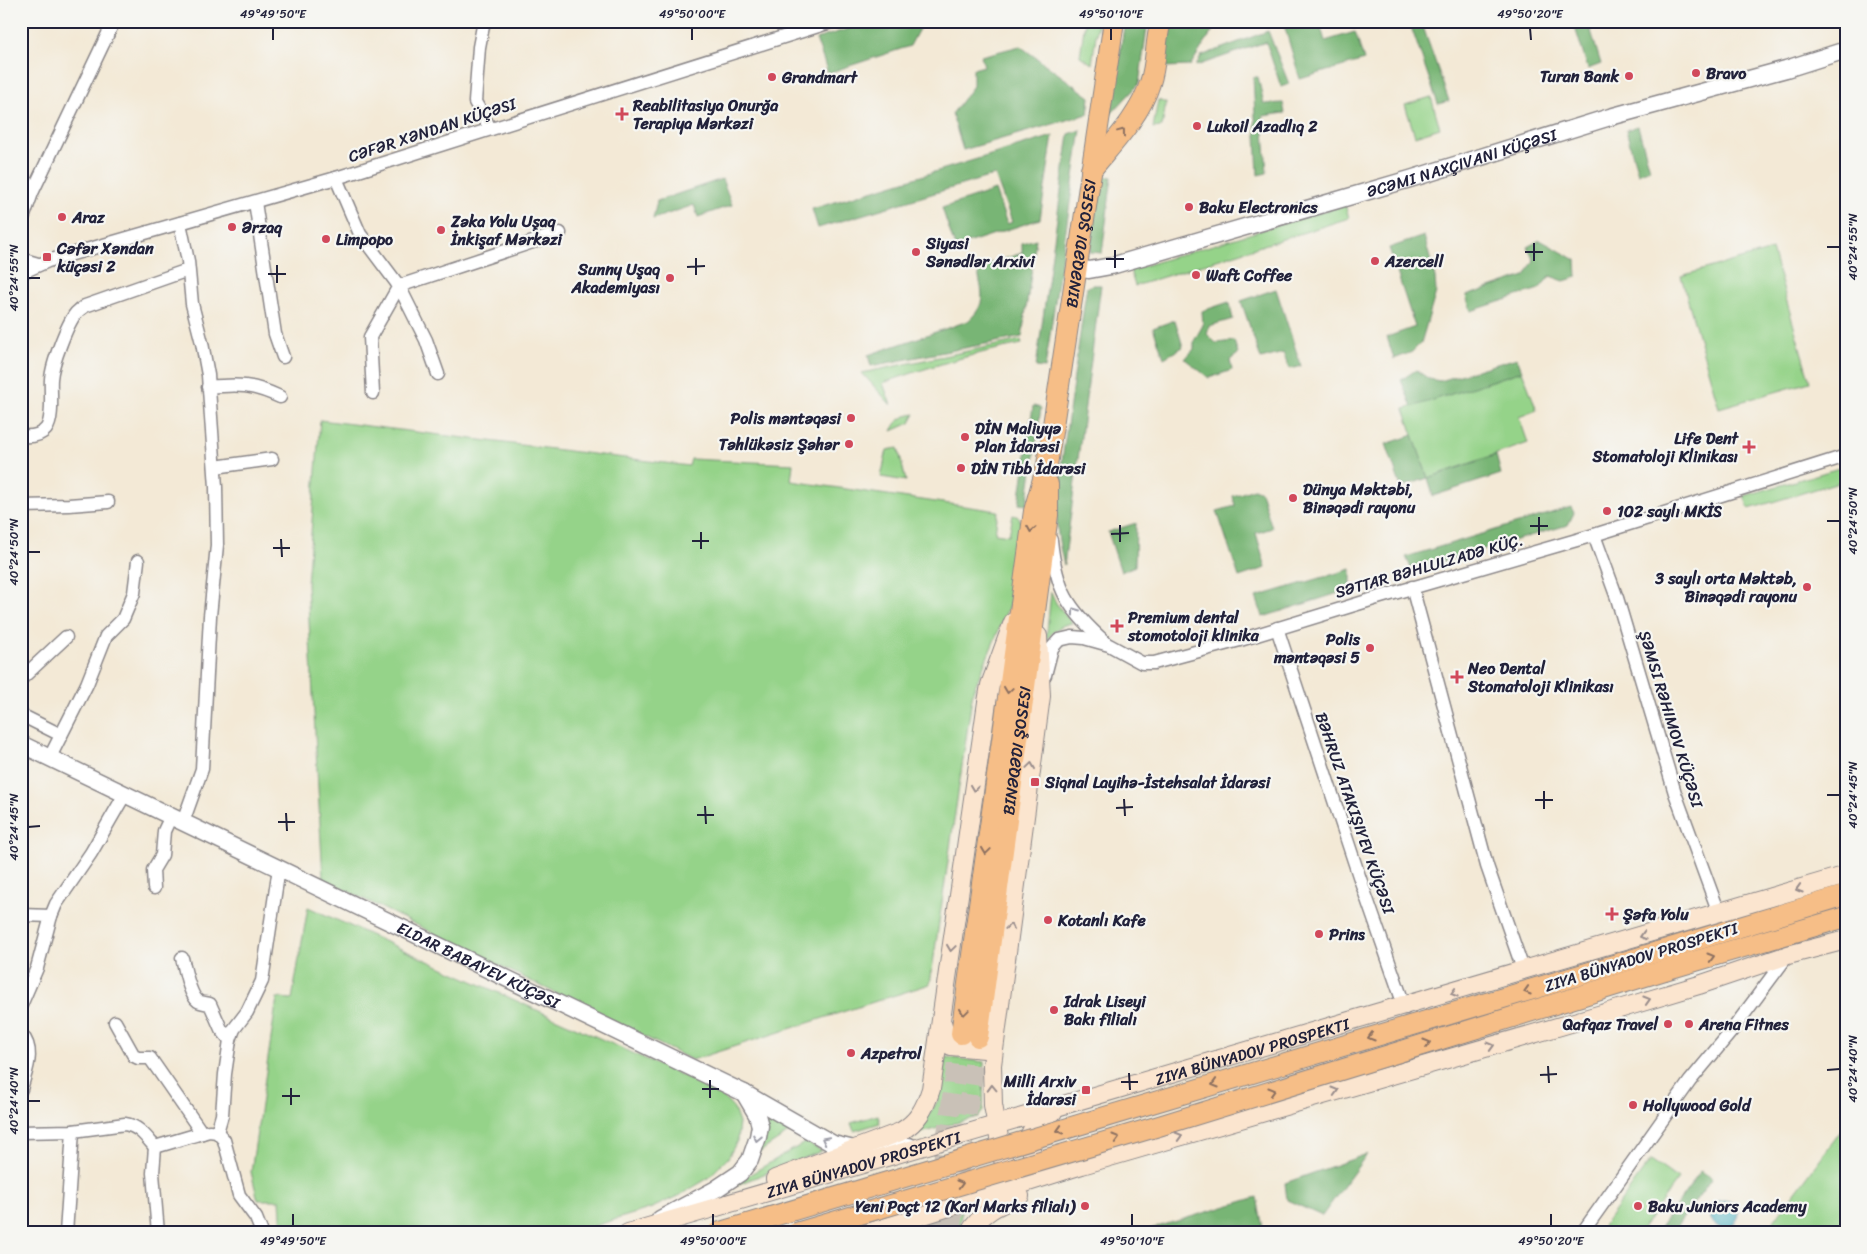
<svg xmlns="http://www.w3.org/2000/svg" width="1867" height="1254" viewBox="0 0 1867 1254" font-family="Sriracha,sans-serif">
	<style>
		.green { fill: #95d389; stroke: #5c7a62 }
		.forest { fill: #78b575; stroke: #4d6c58 }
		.water { fill: #3daabc; stroke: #30667c }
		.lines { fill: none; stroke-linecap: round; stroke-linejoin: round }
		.primary-tunnel { stroke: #c9c1b7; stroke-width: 20; stroke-dasharray: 20 10; stroke-linecap: butt }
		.minor-casing { stroke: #8a8688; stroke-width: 15 }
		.tertiary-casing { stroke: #8a8688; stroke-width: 19 }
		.secondary-casing { stroke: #8a8688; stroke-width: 20 }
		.primary-casing { stroke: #8a8688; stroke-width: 22 }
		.minor { stroke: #fff; stroke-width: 12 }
		.tertiary { stroke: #fff; stroke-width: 16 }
		.secondary { stroke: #fbe5cf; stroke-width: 18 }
		.primary { stroke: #f6be87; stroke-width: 20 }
		.primary-bridge-casing { stroke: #8a8688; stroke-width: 22; stroke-linecap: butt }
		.primary-bridge { stroke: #f6be87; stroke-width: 20 }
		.oneway { stroke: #8c7061 }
		.oneway2 { stroke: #9c9ca7 }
		.oneway3 { stroke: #998d8c }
		.ticks { fill: none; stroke: #22223b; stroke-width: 2 }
		.poi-dot { fill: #d1495b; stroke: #f6f6f2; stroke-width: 2 }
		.labels { text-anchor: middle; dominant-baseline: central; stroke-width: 4.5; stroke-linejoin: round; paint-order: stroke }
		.poi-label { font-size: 16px; font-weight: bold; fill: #22223b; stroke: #f6f6f2; text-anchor: start }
		.street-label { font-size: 16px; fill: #22223b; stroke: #f6f6f2 }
		.neatline { fill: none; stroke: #22223b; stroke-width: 2 }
		.ticks-label { font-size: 12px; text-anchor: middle; fill: #22223b }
	</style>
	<rect width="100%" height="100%" fill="#f6f6f2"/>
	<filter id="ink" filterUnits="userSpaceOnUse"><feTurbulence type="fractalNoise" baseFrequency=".02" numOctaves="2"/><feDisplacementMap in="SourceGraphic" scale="10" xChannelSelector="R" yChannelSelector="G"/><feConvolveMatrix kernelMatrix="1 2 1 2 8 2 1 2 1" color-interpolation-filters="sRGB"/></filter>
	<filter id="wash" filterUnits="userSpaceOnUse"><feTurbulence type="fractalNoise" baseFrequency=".0096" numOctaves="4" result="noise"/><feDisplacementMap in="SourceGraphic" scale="20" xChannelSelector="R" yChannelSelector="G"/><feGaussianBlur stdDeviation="1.12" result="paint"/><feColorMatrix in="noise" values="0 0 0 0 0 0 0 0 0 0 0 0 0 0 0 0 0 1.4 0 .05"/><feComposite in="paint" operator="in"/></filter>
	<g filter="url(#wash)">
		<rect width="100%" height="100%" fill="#f3e9d6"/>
		<!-- green -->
		<g class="green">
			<polygon points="1085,21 1098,21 1092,64 1080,56"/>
			<polygon points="1431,97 1440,128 1415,136 1405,105"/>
			<polygon points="1158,100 1166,103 1162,127 1153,128"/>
			<polygon points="1345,205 1349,218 1135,286 1130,270"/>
			<polygon points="1772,250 1810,382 1719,408 1681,276"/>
			<path d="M1021,340L1022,344C974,353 929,367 883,383L891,405L862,373Z"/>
			<polygon points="1522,371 1537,410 1519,417 1528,443 1428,478 1404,409"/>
			<path d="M915,414L910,423L892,431C898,419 902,416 915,414Z"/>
			<polygon points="320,420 689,466 691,459 793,464 791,481 998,511 995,533 1009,535 1013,515 1019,517 1022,527 1011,601 973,691 930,984 692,1060 323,879 307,584"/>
			<polygon points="898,448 906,481 881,477 887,450"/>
			<polygon points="1846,466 1846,480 1749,509 1744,496"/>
			<path d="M1051,592L1056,603L1072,623C1059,625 1054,631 1046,641Z"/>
			<polygon points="308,907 708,1087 723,1097 734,1109 739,1123 737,1141 728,1158 707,1179 680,1195 652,1208 572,1233 282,1233 280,1200 258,1200 251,1172 277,998 292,999"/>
			<polygon points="946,1057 984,1062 983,1111 978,1117 917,1134 938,1100"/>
			<polygon points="756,1108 769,1113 790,1132 755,1155"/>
			<polygon points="878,1115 880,1123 854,1131 851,1123"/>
			<polygon points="1846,1124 1846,1233 1765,1233"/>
			<polygon points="806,1142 822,1151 721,1191"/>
			<polygon points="1651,1160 1678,1179 1639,1233 1598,1233"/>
			<polygon points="962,1212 957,1233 909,1233 909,1230"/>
		</g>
		<!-- forest -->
		<g class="forest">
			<polygon points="873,21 936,21 920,27 910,46 828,73 816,39"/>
			<polygon points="1125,21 1148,21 1139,84 1110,115"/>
			<polygon points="1169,21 1215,21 1213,30 1190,66 1164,67"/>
			<polygon points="1297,21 1319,21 1325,41 1355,32 1364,60 1300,79 1284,25"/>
			<polygon points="1409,21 1421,21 1449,101 1438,104"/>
			<polygon points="1573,21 1588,21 1601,64 1588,69"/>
			<polygon points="1268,31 1289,84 1281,87 1266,42 1196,66 1201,56"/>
			<polygon points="1020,46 1090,97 1088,114 963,150 952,114 973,86 973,69 984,66 981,56"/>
			<polygon points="1253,77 1258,77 1264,104 1283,103 1285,113 1263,116 1267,173 1258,175"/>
			<polygon points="1638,126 1650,169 1638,174 1626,130"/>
			<polygon points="1081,130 1045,368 1036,367 1069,134"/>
			<polygon points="1053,136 1040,219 955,247 942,208 995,190 1007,224 1012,222 995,175 818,228 812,209"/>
			<polygon points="1100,176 1112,177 1102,253 1090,252"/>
			<polygon points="722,179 732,205 698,217 694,205 653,219 657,201"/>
			<polygon points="1424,236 1435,277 1436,292 1421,343 1412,352 1394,359 1387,337 1415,327 1389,248"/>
			<path d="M1036,239L1022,337L871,366L868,355L968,321C988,303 982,293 977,268L1022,253V243Z"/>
			<polygon points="1540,240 1576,260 1577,277 1564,281 1550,276 1539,289 1471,311 1466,296 1525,276 1534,260 1527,247"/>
			<path d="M1092,285H1101L1064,565C1057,536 1055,519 1058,489L1086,292L1087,287Z"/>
			<polygon points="1276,289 1301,366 1290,369 1283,353 1261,359 1241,301"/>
			<polygon points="1229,302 1233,319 1209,326 1207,334 1216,343 1234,341 1238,354 1230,360 1232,370 1209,378 1185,359 1194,349 1194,341 1203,325 1202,311"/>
			<polygon points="1175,320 1183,347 1164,358 1153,328"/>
			<polygon points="1517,358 1522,371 1412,407 1401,380 1416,370 1429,379 1440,381"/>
			<polygon points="1033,406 1041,408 1027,505 1019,504"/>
			<polygon points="1413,435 1428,478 1496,455 1501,474 1433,496 1428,478 1401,487 1386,444"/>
			<polygon points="1254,489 1261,492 1272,528 1256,533 1266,568 1239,577 1217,511 1235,506 1233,496"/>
			<polygon points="1571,507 1574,513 1568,525 1412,570 1406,557"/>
			<polygon points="1136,523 1135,566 1121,572 1108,532"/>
			<polygon points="1351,569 1351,589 1263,617 1256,597"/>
			<polygon points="1367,1154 1322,1216 1287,1200 1285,1183"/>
			<polygon points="1701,1171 1712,1178 1672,1233 1656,1233"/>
			<polygon points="1257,1197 1264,1233 1137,1233"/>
		</g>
		<!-- water -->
		<circle class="water" cx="1724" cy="1214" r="14"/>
	</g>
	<g filter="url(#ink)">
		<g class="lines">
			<!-- primary-tunnel -->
			<g class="primary-tunnel">
				<polyline points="933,1233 961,1034"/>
				<polyline points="950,1233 978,1037"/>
			</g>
			<!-- minor casing -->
			<g class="minor-casing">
				<g id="minor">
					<polyline points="484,21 479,47 475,102 490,128"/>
					<polyline points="336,178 360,234 399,286 426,340 438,374"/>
					<polyline points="255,202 275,334 283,357"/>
					<polyline points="180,223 188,261 192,304 202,343 208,375 216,487 217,545 210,616 202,769 183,822"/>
					<polyline points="21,224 32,193 114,21"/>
					<polyline points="21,259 38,264"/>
					<polyline points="21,273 48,261 336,178 834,21"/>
					<path d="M208,387C239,384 252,384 280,397"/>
					<polyline points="373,393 370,337 399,286 560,233"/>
					<path d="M21,436C30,437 40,436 46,429C54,419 50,391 51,379C52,364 67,324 76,313C79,310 82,308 85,306L188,270"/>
					<polyline points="215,467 272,459"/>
					<polyline points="21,506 69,505 108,502"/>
					<polyline points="1594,535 1617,598 1675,793 1719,913"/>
					<path d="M1051,540C1056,590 1068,609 1105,642"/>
					<polyline points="1412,587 1487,866 1524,972"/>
					<polyline points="1277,628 1359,876 1405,1008"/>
					<polyline points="1045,675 1052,648 1059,640 1072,637 1084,638 1109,645 1142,663 1154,663 1240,640 1377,598 1594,535 1846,456"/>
					<polyline points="21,679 66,637"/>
					<polyline points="21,715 61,735"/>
					<polyline points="50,757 87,684 106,636 123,619 134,593 138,561"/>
					<polyline points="154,888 153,870 162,855 164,831 171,816"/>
					<polyline points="21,915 51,916"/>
					<path d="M182,958C185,969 189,994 198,1001C201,1003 206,1003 210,1004L221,1029L230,1040"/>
					<polyline points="21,1005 37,968 51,916 56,904 91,853 125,794"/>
					<polyline points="115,1022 134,1056 138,1058 150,1058 202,1133"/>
					<path d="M21,1034C36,1050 26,1070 21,1089"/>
					<path d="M21,1132L73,1131L125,1124C139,1126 146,1137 155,1147L209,1131L217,1132L224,1140L239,1195L256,1218L262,1233"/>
					<polyline points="217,1132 222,1115 225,1074 230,1040 234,1029 247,1012 262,981 279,868"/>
					<polyline points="155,1147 153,1173 158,1233"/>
					<polyline points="66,1233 73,1131"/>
					<polyline points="1582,1233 1690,1081 1730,1033 1788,955"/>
				</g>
			</g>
			<!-- tertiary casing -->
			<g class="tertiary-casing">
				<g id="tertiary">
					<path id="s1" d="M1077,268L1089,270L1111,266L1410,179L1610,117L1786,69L1846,50"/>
					<path id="s2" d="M21,744L744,1093L833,1144L854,1149L872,1150L909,1146"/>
					<polyline points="660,1219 716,1189 740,1173 750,1160 758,1137 760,1126 757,1115 744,1093"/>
				</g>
			</g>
			<!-- secondary casing -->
			<g class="secondary-casing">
				<g id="secondary">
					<polyline points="943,1025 944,1041 951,1046 985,1049 991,1044 994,1033"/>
					<path d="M1052,1166C1048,1165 1043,1165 1040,1163C1031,1156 1026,1140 1032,1130C1036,1122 1045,1117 1053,1112"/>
					<path d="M775,1179L900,1132C918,1122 925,1108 931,1089L987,702L990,685L1013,622"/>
					<polyline points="998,1183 1005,1170 993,1105 992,1065 1041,696 1038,636"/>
					<path id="s3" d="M628,1233C1034,1114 1441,998 1846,875"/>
					<polyline points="867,1233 1082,1165 1619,1009 1699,985 1788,955 1846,940"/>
					<path d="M969,1233C982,1212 998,1205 1020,1196"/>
				</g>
			</g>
			<!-- primary casing -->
			<g class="primary-casing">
				<g id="primary">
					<path d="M1091,170C1113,143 1140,116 1150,83C1157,63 1155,41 1161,21"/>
					<polyline points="1657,952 1846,895"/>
					<polyline points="1665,970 1846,917"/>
					<path id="s4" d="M961,1034L1034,511L1047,465L1114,21"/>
					<path id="s5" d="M978,1037L1048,515V484"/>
				</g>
			</g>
			<!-- minor -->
			<use href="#minor" class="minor"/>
			<!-- tertiary -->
			<use href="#tertiary" class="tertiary"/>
			<!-- secondary -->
			<use href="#secondary" class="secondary"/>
			<!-- primary -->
			<use href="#primary" class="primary"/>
			<!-- primary-bridge casing -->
			<g class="primary-bridge-casing">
				<g id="primary-bridge">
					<polyline points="717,1233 1657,952"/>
					<polyline points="796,1233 1159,1126 1665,970"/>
				</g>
			</g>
			<!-- primary-bridge -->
			<use href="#primary-bridge" class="primary-bridge"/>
		</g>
		<!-- one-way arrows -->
		<defs><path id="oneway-chevron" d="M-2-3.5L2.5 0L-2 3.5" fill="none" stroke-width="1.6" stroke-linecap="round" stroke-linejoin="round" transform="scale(1.25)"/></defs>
		<g class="oneway">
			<use href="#oneway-chevron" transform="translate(1122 132) rotate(-53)"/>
			<use href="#oneway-chevron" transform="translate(1031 529) rotate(99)"/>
			<use href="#oneway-chevron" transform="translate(1008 690) rotate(98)"/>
			<use href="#oneway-chevron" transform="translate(986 851) rotate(98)"/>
			<use href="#oneway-chevron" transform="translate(1711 957) rotate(-16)"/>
			<use href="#oneway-chevron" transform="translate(1527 991) rotate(163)"/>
			<use href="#oneway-chevron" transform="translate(964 1012) rotate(98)"/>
			<use href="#oneway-chevron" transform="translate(1371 1037) rotate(163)"/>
			<use href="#oneway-chevron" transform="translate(1427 1043) rotate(-17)"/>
			<use href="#oneway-chevron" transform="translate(1215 1084) rotate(163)"/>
			<use href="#oneway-chevron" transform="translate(1272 1091) rotate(-17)"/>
			<use href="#oneway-chevron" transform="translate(1060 1130) rotate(163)"/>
			<use href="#oneway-chevron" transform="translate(1116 1138) rotate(-16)"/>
			<use href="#oneway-chevron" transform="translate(960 1184) rotate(-16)"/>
		</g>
		<g class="oneway2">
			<use href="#oneway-chevron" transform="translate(1075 611) rotate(-126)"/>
			<use href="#oneway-chevron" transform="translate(757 1138) rotate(102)"/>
			<use href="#oneway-chevron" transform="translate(825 1140) rotate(-153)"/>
		</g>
		<g class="oneway3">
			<use href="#oneway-chevron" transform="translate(1031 766) rotate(-82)"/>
			<use href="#oneway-chevron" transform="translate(974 788) rotate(98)"/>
			<use href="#oneway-chevron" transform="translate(1799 889) rotate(163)"/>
			<use href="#oneway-chevron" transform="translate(1010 927) rotate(-82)"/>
			<use href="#oneway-chevron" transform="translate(1643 936) rotate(163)"/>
			<use href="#oneway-chevron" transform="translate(951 948) rotate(98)"/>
			<use href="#oneway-chevron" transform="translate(1454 993) rotate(163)"/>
			<use href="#oneway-chevron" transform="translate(1647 1000) rotate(-17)"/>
			<use href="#oneway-chevron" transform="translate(1491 1046) rotate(-16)"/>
			<use href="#oneway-chevron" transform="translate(992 1088) rotate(-92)"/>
			<use href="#oneway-chevron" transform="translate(1335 1091) rotate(-16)"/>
			<use href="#oneway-chevron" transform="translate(1179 1136) rotate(-16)"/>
		</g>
	</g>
	<!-- ticks -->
	<path class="ticks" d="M273,28V40M692,28V40M1111,28V40M1530,28L1531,40M1534,243V261M1827,247H1840M1115,250V268M1525,252H1543M696,258V275M1106,259H1124M277,265V283M687,267L705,266M268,274H286M28,278H40M1539,517V535M1827,521H1840M1120,525V542M1530,526H1548M701,532V549M1111,534L1129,533M281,539L282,557M692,541H709M273,548H290M28,552H40M1544,791V809M1827,795H1840M1124,799L1125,816M1535,800H1553M705,806L706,824M1116,808L1133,807M286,813L287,831M697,815H714M278,822H295M28,827L40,826M1548,1066L1549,1083M1827,1070L1840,1069M1129,1073L1130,1090M1540,1075L1557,1074M710,1080V1098M1121,1082H1138M291,1088V1105M702,1089H719M282,1096H300M28,1101H40M293,1214V1226M713,1214V1226M1132,1214V1226M1551,1214V1226"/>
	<!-- markers -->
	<g class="poi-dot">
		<circle cx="1696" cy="73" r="5"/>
		<circle cx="1629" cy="76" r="5"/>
		<circle cx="772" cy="77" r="5"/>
		<path d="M619.5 106.5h5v5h5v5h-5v5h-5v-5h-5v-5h5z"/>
		<circle cx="1197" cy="126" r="5"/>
		<circle cx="1189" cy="207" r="5"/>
		<circle cx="62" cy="217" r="5"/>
		<circle cx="232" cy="227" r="5"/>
		<circle cx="441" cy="230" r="5"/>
		<circle cx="326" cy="239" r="5"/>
		<circle cx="916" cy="252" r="5"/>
		<rect x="42" y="252" width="10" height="10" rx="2.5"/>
		<circle cx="1375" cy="261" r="5"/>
		<circle cx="1196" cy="275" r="5"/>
		<circle cx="670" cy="278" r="5"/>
		<circle cx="851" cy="418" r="5"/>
		<circle cx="965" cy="437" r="5"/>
		<circle cx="849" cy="444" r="5"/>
		<path d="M1746.5 439.5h5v5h5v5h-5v5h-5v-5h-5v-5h5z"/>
		<circle cx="961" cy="468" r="5"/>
		<circle cx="1293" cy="498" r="5"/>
		<circle cx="1607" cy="511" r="5"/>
		<circle cx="1807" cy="587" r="5"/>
		<path d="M1114.5 618.5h5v5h5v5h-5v5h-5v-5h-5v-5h5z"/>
		<circle cx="1370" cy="648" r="5"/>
		<path d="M1454.5 669.5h5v5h5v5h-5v5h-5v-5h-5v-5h5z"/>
		<rect x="1030" y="777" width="10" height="10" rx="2.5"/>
		<path d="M1609.5 906.5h5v5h5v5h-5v5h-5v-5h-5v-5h5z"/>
		<circle cx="1048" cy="920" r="5"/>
		<circle cx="1319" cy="934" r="5"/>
		<circle cx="1054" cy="1010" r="5"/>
		<circle cx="1668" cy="1024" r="5"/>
		<circle cx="1689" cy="1024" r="5"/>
		<circle cx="851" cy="1053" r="5"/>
		<rect x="1081" y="1085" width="10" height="10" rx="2.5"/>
		<circle cx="1633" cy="1105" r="5"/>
		<circle cx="1085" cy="1206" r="5"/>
		<circle cx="1638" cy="1206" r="5"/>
	</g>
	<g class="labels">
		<!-- poi labels -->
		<g class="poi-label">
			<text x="1706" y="73">Bravo</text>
			<text x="1619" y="76" text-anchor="end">Turan Bank</text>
			<text x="782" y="77">Grandmart</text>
			<text x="633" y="105">Reabilitasiya Onurğa<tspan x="633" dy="18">Terapiya Mərkəzi</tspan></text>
			<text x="1207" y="126">Lukoil Azadlıq 2</text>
			<text x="1199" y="207">Baku Electronics</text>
			<text x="72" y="217">Araz</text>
			<text x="451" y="221">Zəka Yolu Uşaq<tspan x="451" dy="18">İnkişaf Mərkəzi</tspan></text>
			<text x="242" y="227">Ərzaq</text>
			<text x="336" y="239">Limpopo</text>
			<text x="926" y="243">Siyasi<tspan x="926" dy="18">Sənədlər Arxivi</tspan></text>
			<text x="57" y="248">Cəfər Xəndan<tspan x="57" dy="18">küçəsi 2</tspan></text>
			<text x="1385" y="261">Azercell</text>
			<text x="660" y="269" text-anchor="end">Sunny Uşaq<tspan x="660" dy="18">Akademiyası</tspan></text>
			<text x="1206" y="275">Waft Coffee</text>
			<text x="841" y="418" text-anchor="end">Polis məntəqəsi</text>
			<text x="975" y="428">DİN Maliyyə<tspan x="975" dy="18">Plan İdarəsi</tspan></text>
			<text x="1738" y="438" text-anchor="end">Life Dent<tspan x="1738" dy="18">Stomatoloji Klinikası</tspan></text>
			<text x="839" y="444" text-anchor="end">Təhlükəsiz Şəhər</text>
			<text x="971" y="468">DİN Tibb İdarəsi</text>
			<text x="1303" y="489">Dünya Məktəbi,<tspan x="1303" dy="18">Binəqədi rayonu</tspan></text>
			<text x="1617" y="511">102 saylı MKİS</text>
			<text x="1797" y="578" text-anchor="end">3 saylı orta Məktəb,<tspan x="1797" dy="18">Binəqədi rayonu</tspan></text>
			<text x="1128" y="617">Premium dental<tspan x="1128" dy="18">stomotoloji klinika</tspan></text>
			<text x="1360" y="639" text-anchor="end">Polis<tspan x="1360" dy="18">məntəqəsi 5</tspan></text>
			<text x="1468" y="668">Neo Dental<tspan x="1468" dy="18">Stomatoloji Klinikası</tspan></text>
			<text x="1045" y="782">Siqnal Layihə-İstehsalat İdarəsi</text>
			<text x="1623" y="914">Şəfa Yolu</text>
			<text x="1058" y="920">Kotanlı Kafe</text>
			<text x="1329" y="934">Prins</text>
			<text x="1064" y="1001">Idrak Liseyi<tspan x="1064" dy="18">Bakı filialı</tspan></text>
			<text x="1658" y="1024" text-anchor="end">Qafqaz Travel</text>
			<text x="1699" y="1024">Arena Fitnes</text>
			<text x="861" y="1053">Azpetrol</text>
			<text x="1076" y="1081" text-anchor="end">Milli Arxiv<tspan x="1076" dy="18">İdarəsi</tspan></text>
			<text x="1643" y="1105">Hollywood Gold</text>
			<text x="1075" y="1206" text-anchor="end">Yeni Poçt 12 (Karl Marks filialı)</text>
			<text x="1648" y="1206">Baku Juniors Academy</text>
		</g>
		<!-- street labels -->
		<g class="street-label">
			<text transform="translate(432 130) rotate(-18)">CƏFƏR XƏNDAN KÜÇƏSI</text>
			<text stroke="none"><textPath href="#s1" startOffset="400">ƏCƏMI NAXÇIVANI KÜÇƏSI</textPath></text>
			<text stroke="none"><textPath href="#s4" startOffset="800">BINƏQƏDI ŞOSESI</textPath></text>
			<text transform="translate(1429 566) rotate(-16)">SƏTTAR BƏHLULZADƏ KÜÇ.</text>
			<text transform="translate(1671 719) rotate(73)">ŞƏMSI RƏHIMOV KÜÇƏSI</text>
			<text stroke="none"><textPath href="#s5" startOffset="289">BINƏQƏDI ŞOSESI</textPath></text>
			<text transform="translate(1355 813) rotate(71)">BƏHRUZ ATAKIŞIYEV KÜÇƏSI</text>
			<text transform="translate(1641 957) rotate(-17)">ZIYA BÜNYADOV PROSPEKTI</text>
			<text stroke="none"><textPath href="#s2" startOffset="508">ELDAR BABAYEV KÜÇƏSI</textPath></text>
			<text stroke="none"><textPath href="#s3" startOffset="650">ZIYA BÜNYADOV PROSPEKTI</textPath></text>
			<text stroke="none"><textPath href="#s3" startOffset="245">ZIYA BÜNYADOV PROSPEKTI</textPath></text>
		</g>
	</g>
	<!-- margin -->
	<rect width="1867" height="1254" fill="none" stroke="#f6f6f2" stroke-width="55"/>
	<rect x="28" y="28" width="1812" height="1198" class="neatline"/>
	<g class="ticks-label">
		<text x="273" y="18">49°49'50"E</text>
		<text x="692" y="18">49°50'00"E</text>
		<text x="1111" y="18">49°50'10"E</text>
		<text x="1530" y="18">49°50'20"E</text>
		<text transform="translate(1853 247) rotate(-90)" y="4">40°24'55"N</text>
		<text transform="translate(14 278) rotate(-90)" y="4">40°24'55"N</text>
		<text transform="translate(1853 521) rotate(-90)" y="4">40°24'50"N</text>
		<text transform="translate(14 552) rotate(-90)" y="4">40°24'50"N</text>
		<text transform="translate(1853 795) rotate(-90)" y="4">40°24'45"N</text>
		<text transform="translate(14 827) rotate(-90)" y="4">40°24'45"N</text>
		<text transform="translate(1853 1069) rotate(-90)" y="4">40°24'40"N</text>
		<text transform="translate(14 1101) rotate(-90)" y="4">40°24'40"N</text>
		<text x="293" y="1245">49°49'50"E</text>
		<text x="713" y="1245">49°50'00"E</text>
		<text x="1132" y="1245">49°50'10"E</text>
		<text x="1551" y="1245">49°50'20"E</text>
	</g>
</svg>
